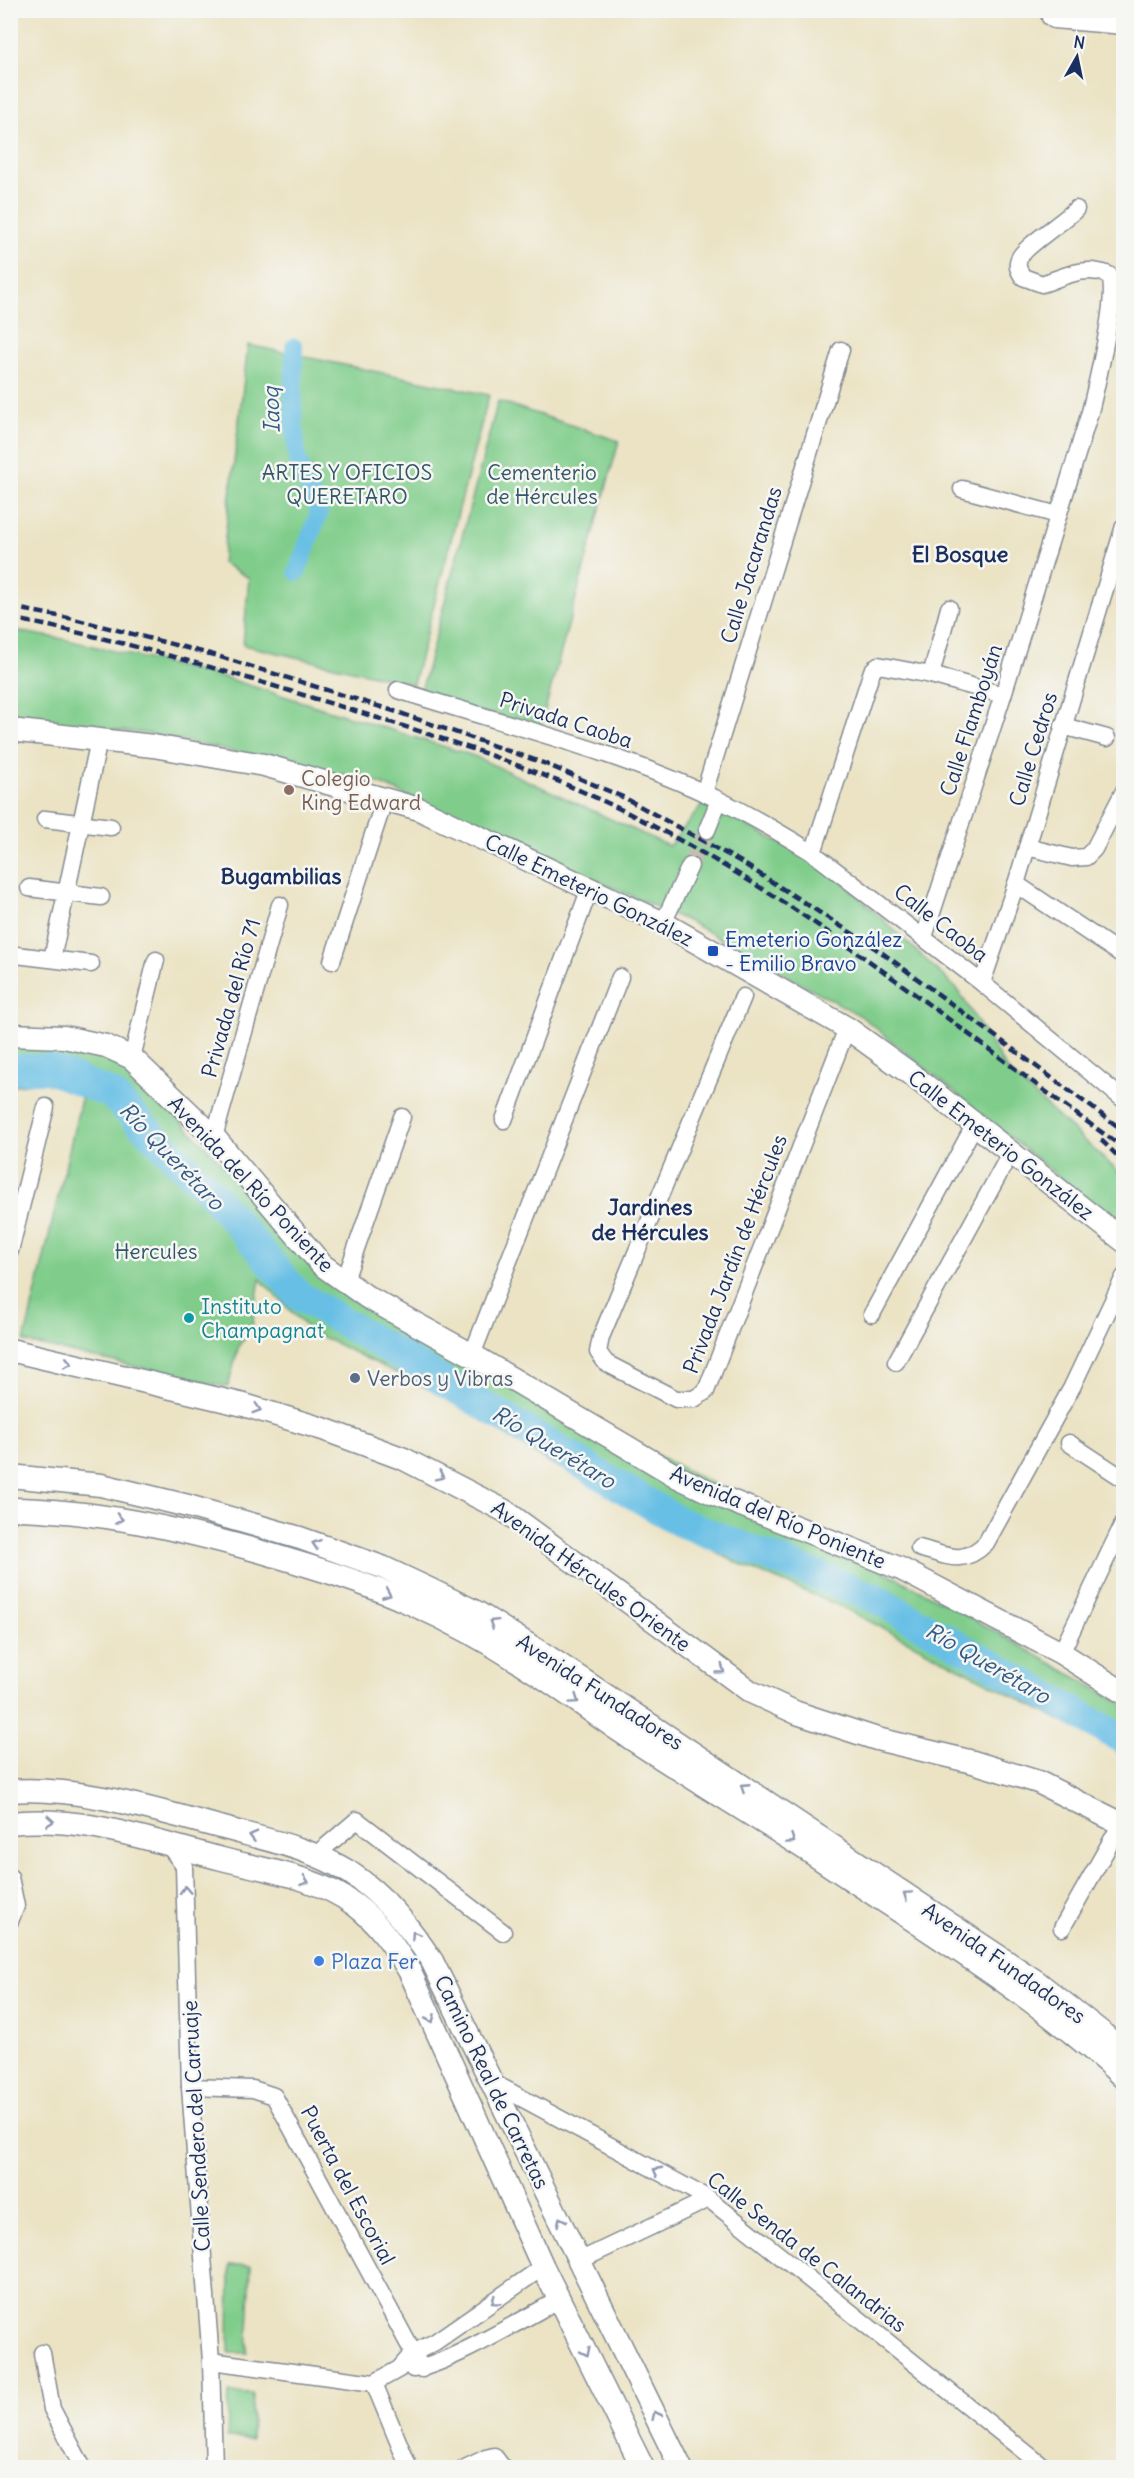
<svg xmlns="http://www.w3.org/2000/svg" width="1134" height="2478" viewBox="0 0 1134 2478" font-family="Delius,sans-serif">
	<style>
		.green { fill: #80cd8b; stroke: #4e7e74; stroke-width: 1.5 }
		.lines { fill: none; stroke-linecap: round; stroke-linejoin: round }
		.canal { stroke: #68bfe5; stroke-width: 18 }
		.river { stroke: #68bfe5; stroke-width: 30 }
		.street-tunnel { stroke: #c1bfb0; stroke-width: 16; stroke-dasharray: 16 8; stroke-linecap: butt }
		.street-casing { stroke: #838991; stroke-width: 19 }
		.secondary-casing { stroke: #838991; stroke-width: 25 }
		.street { stroke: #fff; stroke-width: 16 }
		.secondary { stroke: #fff; stroke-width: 22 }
		.rail { stroke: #1b2f5e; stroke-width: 4.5; stroke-dasharray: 9 4.5; stroke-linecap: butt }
		.oneway { stroke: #8d97ae }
		.education-dot { fill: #8d6e63; stroke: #f6f6f2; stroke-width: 2 }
		.transit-dot { fill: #1a4fb4; stroke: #f6f6f2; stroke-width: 2 }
		.culture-dot { fill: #0f9aa8; stroke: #f6f6f2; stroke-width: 2 }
		.service-dot { fill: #5c6f8a; stroke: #f6f6f2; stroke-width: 2 }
		.shop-dot { fill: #3f7fe0; stroke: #f6f6f2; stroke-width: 2 }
		.labels { text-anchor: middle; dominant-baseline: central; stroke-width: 5; stroke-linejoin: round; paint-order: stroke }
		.park-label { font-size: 21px; fill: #345669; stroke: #f6f6f2 }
		.street-label { font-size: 21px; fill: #1b2f5e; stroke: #f6f6f2 }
		.education-label { font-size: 21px; fill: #785e54; stroke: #f6f6f2; text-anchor: start }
		.transit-label { font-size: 21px; fill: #164399; stroke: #f6f6f2; text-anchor: start }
		.culture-label { font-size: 21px; fill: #0d838f; stroke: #f6f6f2; text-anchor: start }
		.service-label { font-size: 21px; fill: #4e5e75; stroke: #f6f6f2; text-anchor: start }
		.shop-label { font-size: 21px; fill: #366cbe; stroke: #f6f6f2; text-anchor: start }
		.water-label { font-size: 22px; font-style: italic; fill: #325a86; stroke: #f6f6f2 }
		.neighbourhood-label { font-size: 22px; font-weight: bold; fill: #1b2f5e; stroke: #f6f6f2 }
	</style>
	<rect width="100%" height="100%" fill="#f6f6f2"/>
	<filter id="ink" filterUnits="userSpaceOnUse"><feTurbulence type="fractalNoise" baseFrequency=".0167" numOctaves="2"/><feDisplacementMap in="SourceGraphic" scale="12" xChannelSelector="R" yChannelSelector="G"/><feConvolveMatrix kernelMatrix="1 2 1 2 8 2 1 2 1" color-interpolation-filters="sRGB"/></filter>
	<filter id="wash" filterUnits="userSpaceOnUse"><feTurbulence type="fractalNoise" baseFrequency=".008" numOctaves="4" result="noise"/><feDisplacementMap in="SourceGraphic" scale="24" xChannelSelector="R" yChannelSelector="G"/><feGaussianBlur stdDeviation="1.35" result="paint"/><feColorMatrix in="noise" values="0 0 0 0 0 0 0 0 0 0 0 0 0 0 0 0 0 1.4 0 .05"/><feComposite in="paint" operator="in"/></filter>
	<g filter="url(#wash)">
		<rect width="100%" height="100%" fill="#ebe3c4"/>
		<!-- green -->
		<g class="green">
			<polygon points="248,345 489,395 413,684 243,645 249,578 222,563"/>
			<polygon points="498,401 619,441 540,728 420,695"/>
			<polygon points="10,630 63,639 223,677 474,756 669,846 704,803 827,867 958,990 1007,1070 1123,1176 1123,1229 861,1016 690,922 374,781 150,734 11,719"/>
			<polygon points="69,1043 131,1070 357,1302 876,1567 952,1607 1123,1704 1123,1753 842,1607 735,1562 542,1458 443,1396 310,1331 260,1279 251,1332 239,1345 228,1387 24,1342 82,1095 42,1082 11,1086 10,1046"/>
			<polygon points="230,2265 251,2265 247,2353 229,2353"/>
			<polygon points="229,2393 253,2394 251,2439 227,2438"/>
		</g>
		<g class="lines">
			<!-- canal -->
			<polyline class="canal" points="294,347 293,412 297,459 319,513 297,572"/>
			<!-- river -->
			<polyline class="river" points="10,1069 50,1069 111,1094 212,1194 298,1295 680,1522 875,1598 1124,1740"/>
		</g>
	</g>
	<g filter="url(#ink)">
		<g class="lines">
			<!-- street-tunnel -->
			<polyline class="street-tunnel" points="690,866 707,830"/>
			<!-- street casing -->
			<g class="street-casing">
				<g id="street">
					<polyline points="1052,10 1050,17 1054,20 1124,26"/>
					<polyline points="962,489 1058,515"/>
					<polyline points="931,675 949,608"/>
					<path d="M398,690C503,724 618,751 717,799C750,815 782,834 813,853L982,983L1124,1100"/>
					<polyline points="1063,726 1107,738"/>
					<polyline points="704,793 841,350"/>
					<polyline points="45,819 111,827"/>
					<polyline points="707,830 719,800"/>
					<polyline points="1027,847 1072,858 1086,857 1094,849 1124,791"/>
					<polyline points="813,853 872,671 878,665 931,675 1003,695"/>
					<polyline points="1016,884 1124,956"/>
					<polyline points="29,888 101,897"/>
					<polyline points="663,923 690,866"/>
					<path d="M924,937L1003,695L1090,412C1096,387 1119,293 1109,275C1084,265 1066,276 1042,284L1023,277C1019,271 1016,266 1019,259C1023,247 1064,222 1076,209"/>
					<polyline points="16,955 91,964"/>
					<polyline points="52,959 99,740"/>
					<polyline points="332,961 385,798"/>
					<polyline points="982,983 1016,884 1124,526"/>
					<polyline points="743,997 601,1337 598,1352 606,1363 676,1399 694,1399 706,1391 847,1028"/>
					<polyline points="132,1058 156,960"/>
					<polyline points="504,1120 590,888"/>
					<polyline points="214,1137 280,905"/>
					<polyline points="10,1251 46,1107"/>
					<polyline points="344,1283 402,1117"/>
					<polyline points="872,1314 975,1124"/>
					<polyline points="472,1355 620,977"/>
					<polyline points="896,1362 1011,1152"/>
					<polyline points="1069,1443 1124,1479"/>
					<path d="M919,1548C948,1556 963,1566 986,1543L1072,1387L1124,1277"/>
					<polyline points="1061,1653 1124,1522"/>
					<polyline points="167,1843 184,1866 190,2087 211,2361 214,2468"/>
					<polyline points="317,1854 357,1820 503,1932"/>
					<polyline points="10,1877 16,1906 10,1921"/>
					<polyline points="1062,1928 1121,1824"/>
					<polyline points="492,2082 709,2199 1045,2468"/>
					<polyline points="190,2087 253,2089 274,2096 422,2369"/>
					<polyline points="581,2260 709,2199"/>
					<polyline points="42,2353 52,2409 83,2468"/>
					<polyline points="211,2361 374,2383 399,2369 413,2353 435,2342 543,2267"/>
					<path d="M413,2369C438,2370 532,2314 560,2299"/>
					<polyline points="374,2383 409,2468"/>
					<polyline points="465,2468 486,2458 494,2456 503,2468"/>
				</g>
			</g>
			<!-- secondary casing -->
			<g class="secondary-casing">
				<g id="secondary">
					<polyline points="10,730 153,746 264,765 419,809 663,923 847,1028 908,1072 1124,1241"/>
					<polyline points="10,1035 64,1037 106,1046 132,1058 214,1137 322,1265 367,1297 472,1355 678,1477 716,1495 901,1569 1061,1653 1124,1693"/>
					<polyline points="10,1350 244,1405 323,1429 404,1459 505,1511 751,1692 797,1713 877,1739 973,1762 1038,1782 1124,1825"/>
					<polyline points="10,1476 101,1485 188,1506 300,1538 382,1567 429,1589 478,1613 545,1655 1037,1982 1101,2032 1124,2053"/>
					<path d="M10,1509C96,1510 180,1529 262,1552C313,1567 364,1582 412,1604C455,1623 497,1647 535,1672C562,1689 587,1709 614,1727C679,1771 747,1811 813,1854C918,1925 1031,1991 1124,2078"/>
					<path d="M10,1791C80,1786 154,1810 220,1827C266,1840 308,1847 349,1872C384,1895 409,1926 432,1961L681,2468"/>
					<path d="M10,1823C83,1815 152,1841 222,1859C265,1870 318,1877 355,1905C379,1923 395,1947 410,1972L543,2267L643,2468"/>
				</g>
			</g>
			<!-- street -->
			<use href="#street" class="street"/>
			<!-- secondary -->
			<use href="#secondary" class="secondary"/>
			<!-- rail -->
			<g class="rail">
				<polyline points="10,607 74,619 214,655 397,712 546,764 625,798 741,862 881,952 1124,1131"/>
				<path d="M10,618C113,638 213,667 313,698C414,729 526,763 620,809C659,828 698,850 735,872C871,954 994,1057 1124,1148"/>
				<polyline points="1101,1140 1124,1162"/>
			</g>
		</g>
		<!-- one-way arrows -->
		<defs><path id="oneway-chevron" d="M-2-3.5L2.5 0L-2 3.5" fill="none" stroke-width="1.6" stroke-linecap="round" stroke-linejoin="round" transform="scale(1.5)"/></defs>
		<g class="oneway">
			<use href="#oneway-chevron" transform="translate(68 1363) rotate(12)"/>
			<use href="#oneway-chevron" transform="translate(257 1409) rotate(17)"/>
			<use href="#oneway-chevron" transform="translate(440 1476) rotate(26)"/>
			<use href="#oneway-chevron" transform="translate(119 1519) rotate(8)"/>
			<use href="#oneway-chevron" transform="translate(316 1544) rotate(-161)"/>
			<use href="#oneway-chevron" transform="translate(387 1594) rotate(22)"/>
			<use href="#oneway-chevron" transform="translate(493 1623) rotate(-148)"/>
			<use href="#oneway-chevron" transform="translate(721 1670) rotate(36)"/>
			<use href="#oneway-chevron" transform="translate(575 1700) rotate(35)"/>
			<use href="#oneway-chevron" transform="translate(744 1787) rotate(-147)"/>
			<use href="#oneway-chevron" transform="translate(50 1821) rotate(5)"/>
			<use href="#oneway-chevron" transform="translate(253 1836) rotate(-165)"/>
			<use href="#oneway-chevron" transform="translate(791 1840) rotate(34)"/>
			<use href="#oneway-chevron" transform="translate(305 1881) rotate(19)"/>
			<use href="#oneway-chevron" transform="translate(185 1890) rotate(-93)"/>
			<use href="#oneway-chevron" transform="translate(907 1895) rotate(-146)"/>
			<use href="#oneway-chevron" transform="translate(415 1935) rotate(-124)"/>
			<use href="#oneway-chevron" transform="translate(431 2019) rotate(66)"/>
			<use href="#oneway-chevron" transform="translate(657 2171) rotate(-152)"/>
			<use href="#oneway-chevron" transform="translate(561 2221) rotate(-116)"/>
			<use href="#oneway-chevron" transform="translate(495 2301) rotate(145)"/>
			<use href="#oneway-chevron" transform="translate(586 2352) rotate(64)"/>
			<use href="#oneway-chevron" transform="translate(656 2415) rotate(-116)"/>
		</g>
	</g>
	<!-- markers -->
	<circle class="education-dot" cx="289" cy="790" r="6"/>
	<rect class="transit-dot" x="707" y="945" width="12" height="12" rx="3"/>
	<circle class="culture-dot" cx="189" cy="1318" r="6"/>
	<circle class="service-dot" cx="355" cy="1378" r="6"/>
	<circle class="shop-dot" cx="319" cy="1961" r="6"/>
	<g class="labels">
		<!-- park labels -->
		<g class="park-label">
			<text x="347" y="472">ARTES Y OFICIOS<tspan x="347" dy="24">QUERETARO</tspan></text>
			<text x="542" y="472">Cementerio<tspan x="542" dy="24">de Hércules</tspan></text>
			<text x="156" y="1251">Hercules</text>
		</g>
		<!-- street labels -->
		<g class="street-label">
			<text transform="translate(751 565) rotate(-73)">Calle Jacarandas</text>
			<text transform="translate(566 720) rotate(18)">Privada Caoba</text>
			<text transform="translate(971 720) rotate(-72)">Calle Flamboyán</text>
			<text transform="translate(1033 749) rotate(-73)">Calle Cedros</text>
			<text transform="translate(589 890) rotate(26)">Calle Emeterio González</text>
			<text transform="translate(941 923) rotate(38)">Calle Caoba</text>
			<text transform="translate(231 998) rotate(-74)">Privada del Río 71</text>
			<text transform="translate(1001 1145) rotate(38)">Calle Emeterio González</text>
			<text transform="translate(251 1184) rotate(47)">Avenida del Río Poniente</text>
			<text transform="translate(735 1254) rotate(-69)">Privada Jardín de Hércules</text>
			<text transform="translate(778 1517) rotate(23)">Avenida del Río Poniente</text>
			<text transform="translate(591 1576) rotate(36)">Avenida Hércules Oriente</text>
			<text transform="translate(600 1692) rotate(33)">Avenida Fundadores</text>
			<text transform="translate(1004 1963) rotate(35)">Avenida Fundadores</text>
			<text transform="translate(492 2082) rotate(64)">Camino Real de Carretas</text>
			<text transform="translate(196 2126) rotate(-93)">Calle Sendero del Carruaje</text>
			<text transform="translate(348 2185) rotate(62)">Puerta del Escorial</text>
			<text transform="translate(807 2252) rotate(38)">Calle Senda de Calandrias</text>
		</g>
		<!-- education labels -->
		<g class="education-label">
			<text x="301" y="778">Colegio<tspan x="301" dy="24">King Edward</tspan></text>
		</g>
		<!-- transit labels -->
		<g class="transit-label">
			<text x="725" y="939">Emeterio González<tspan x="725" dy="24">- Emilio Bravo</tspan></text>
		</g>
		<!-- culture labels -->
		<g class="culture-label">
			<text x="201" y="1306">Instituto<tspan x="201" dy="24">Champagnat</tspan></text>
		</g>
		<!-- service labels -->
		<g class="service-label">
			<text x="367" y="1378">Verbos y Vibras</text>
		</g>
		<!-- shop labels -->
		<g class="shop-label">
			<text x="331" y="1961">Plaza Fer</text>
		</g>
		<!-- water labels -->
		<g class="water-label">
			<text transform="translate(271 410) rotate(-92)">Iaoq</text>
			<text transform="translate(172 1156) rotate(46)">Río Querétaro</text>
			<text transform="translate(554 1447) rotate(31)">Río Querétaro</text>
			<text transform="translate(988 1663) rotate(30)">Río Querétaro</text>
		</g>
		<!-- neighbourhood labels -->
		<g class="neighbourhood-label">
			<text x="960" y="554">El Bosque</text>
			<text x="281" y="876">Bugambilias</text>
			<text x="650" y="1207">Jardines<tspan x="650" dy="25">de Hércules</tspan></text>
		</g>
	</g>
	<!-- margin -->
	<rect width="1134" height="2478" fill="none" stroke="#f6f6f2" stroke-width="36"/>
	<!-- north arrow -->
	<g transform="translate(1077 57) rotate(9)" stroke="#f6f6f2" stroke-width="4.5" paint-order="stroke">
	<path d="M0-4.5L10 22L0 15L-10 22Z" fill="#1b2f5e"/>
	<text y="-9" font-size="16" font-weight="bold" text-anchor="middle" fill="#1b2f5e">N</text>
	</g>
</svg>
